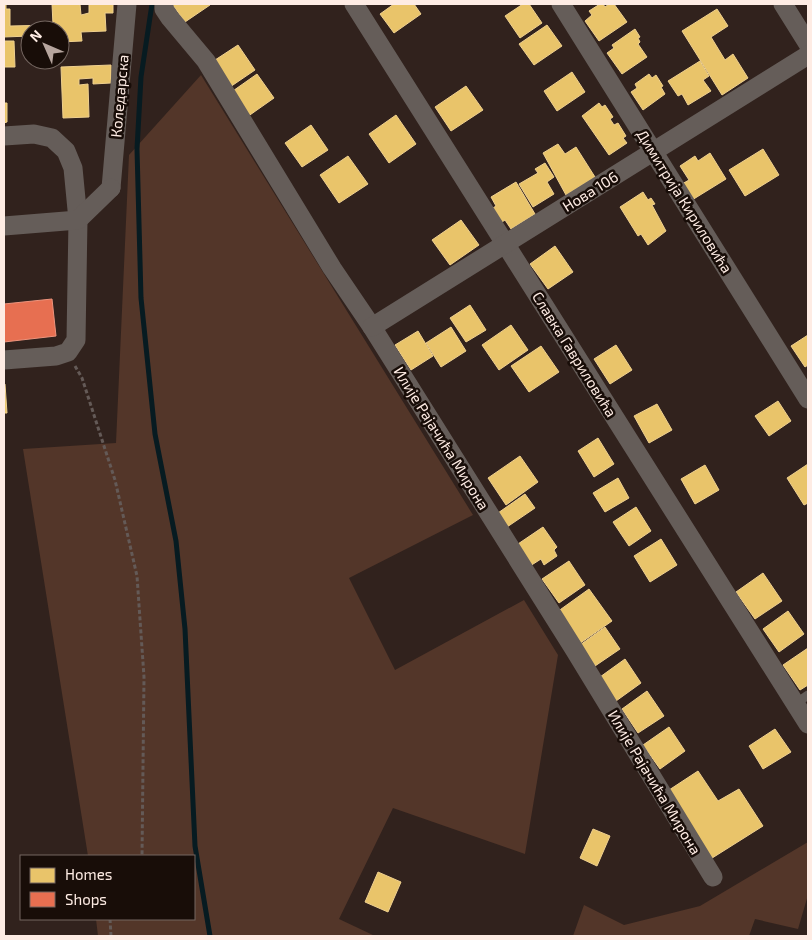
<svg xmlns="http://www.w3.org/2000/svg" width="812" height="940" viewBox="0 0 812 940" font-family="'Exo 2',sans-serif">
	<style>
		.green { fill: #533629 }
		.homes { fill: #e9c46a; stroke: #efd08f }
		.shops { fill: #e76f51; stroke: #ee947d }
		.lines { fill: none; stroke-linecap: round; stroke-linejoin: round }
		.stream { stroke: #071b21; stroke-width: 5 }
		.path { stroke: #645a57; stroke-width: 3; stroke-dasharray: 4 2.5; stroke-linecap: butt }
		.service { stroke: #655d59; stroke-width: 9 }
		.minor { stroke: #655d59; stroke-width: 19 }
		.labels { text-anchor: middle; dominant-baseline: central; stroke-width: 5; stroke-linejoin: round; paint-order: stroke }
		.street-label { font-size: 15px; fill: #feece4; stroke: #180d08 }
	</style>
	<rect width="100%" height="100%" fill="#31221d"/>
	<!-- green -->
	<g class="green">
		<polygon points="201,75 473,515 349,578 395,670 524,600 558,655 525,854 393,808 339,919 375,936 98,936 96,919 194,919 194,856 88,856 23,449 116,443 129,155"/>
		<polygon points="808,842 808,895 798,929 755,919 749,936 573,936 584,905 624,925 700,906"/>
	</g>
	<!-- homes -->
	<g class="homes">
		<polygon points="4,4 6,4 6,9 10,9 10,26 53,25 52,4 80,4 81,15 89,13 89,4 113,4 113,13 105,13 106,31 81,32 82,41 60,42 60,30 30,30 30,36 4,37"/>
		<polygon points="172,4 209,4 210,5 185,22"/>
		<polygon points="394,4 414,4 421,14 394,33 380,14"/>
		<polygon points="523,4 529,4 542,23 520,38 505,16"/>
		<polygon points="600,4 603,4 605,7 609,4 614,4 627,22 599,41 585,21 592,15 589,11"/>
		<polygon points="717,9 728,26 711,37 725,60 733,54 748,78 722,95 682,31"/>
		<polygon points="547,25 562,46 534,65 519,44"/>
		<polygon points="635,29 640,37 638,38 640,42 638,44 647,57 622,74 607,53 614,48 612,45"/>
		<polygon points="4,41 14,41 15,67 4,67"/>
		<polygon points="238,45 255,70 230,87 212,62"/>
		<polygon points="700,61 709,76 703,80 711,91 688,105 682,94 678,96 668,81"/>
		<polygon points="111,65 111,83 93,84 93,78 79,79 79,85 88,84 89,117 63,118 61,67"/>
		<polygon points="572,72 585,92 557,111 544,91"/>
		<polygon points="257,74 274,98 247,117 230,93"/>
		<polygon points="649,74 652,78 656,75 663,86 661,87 665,94 643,110 631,92 637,88 635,84"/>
		<polygon points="466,86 483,110 451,131 435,107"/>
		<polygon points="4,103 7,103 7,122 4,123"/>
		<polygon points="599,103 602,107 605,105 613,117 610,119 614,125 618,123 626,136 623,138 627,143 609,155 582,116"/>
		<polygon points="396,115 416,144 389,163 369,134"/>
		<polygon points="311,125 328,150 302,167 285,143"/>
		<polygon points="558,144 565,154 576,147 595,177 566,195 543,153"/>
		<polygon points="763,149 779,175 745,196 729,170"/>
		<polygon points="710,153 726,179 692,200 682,184 689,180 680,166 695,156 698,161"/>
		<polygon points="348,156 368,184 339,203 320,175"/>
		<polygon points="545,163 554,177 547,182 554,194 533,207 519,184 538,173 535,169"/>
		<polygon points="516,182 535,214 511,229 505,220 502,222 493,208 496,206 491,197"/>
		<polygon points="643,192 648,200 651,198 655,204 652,205 666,231 648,245 641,234 638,236 620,207"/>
		<polygon points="461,220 479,245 450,265 432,240"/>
		<polygon points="555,246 573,272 548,289 530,264"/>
		<polygon points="470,305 486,330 466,342 450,318"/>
		<polygon points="511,325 528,350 499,370 482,345"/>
		<polygon points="451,327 466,351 441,367 426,343"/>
		<polygon points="418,331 433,356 411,370 395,345"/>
		<polygon points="808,335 808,365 805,367 791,346"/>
		<polygon points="616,345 632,370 610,384 594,359"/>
		<polygon points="541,346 559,372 529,392 511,366"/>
		<polygon points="4,384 5,384 7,413 4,413"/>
		<polygon points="778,401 791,421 769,436 755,416"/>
		<polygon points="657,404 672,430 649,443 634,416"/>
		<polygon points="598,438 614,464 594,477 578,451"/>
		<polygon points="520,456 538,482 506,505 488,478"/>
		<polygon points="808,464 808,503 804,505 787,478"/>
		<polygon points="705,465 719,490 695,504 681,479"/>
		<polygon points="618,478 629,498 605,512 593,493"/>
		<polygon points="525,494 535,508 507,527 498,513"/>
		<polygon points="636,507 651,531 629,546 613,522"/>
		<polygon points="543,527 557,547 554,550 557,556 544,565 541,559 530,566 515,546"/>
		<polygon points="661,539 677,565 650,582 634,556"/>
		<polygon points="569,561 585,585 559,603 542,579"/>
		<polygon points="763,573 782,601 755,619 736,592"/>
		<polygon points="589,589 612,621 579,644 557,612"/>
		<polygon points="788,611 804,634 779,652 763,629"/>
		<polygon points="605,627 620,649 595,666 580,645"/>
		<polygon points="808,648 808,685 800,690 783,665"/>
		<polygon points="625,659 641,683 616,701 600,677"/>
		<polygon points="647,691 664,716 638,733 622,709"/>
		<polygon points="669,727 685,751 660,769 643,745"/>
		<polygon points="775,729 791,752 763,769 749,746"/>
		<polygon points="698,771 718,801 739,789 763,826 709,860 666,792"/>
		<polygon points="593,829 610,836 597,866 580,858"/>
		<polygon points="378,872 401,882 388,912 365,902"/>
	</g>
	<!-- shops -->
	<polygon class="shops" points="52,299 56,336 4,342 4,304"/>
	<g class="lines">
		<!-- stream -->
		<polyline class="stream" points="152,4 141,77 137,149 141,298 155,434 176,541 185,629 195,846 210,936"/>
		<!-- path -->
		<g class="path">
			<polyline points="75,366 82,378 115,480 137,576 144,677 142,856"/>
			<polyline points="110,919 111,936"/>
		</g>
		<!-- service -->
		<polyline class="service" points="795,704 808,695"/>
		<!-- minor -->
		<g class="minor">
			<polyline points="164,4 164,9 170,18 206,61 332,268 372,327 574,649 713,877"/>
			<polyline points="354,4 808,724"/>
			<polyline points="561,4 808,399"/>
			<polyline points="783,4 808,44"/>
			<polyline points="4,136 34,134 52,138 66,151 73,168 78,220 76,340 68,352 56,356 4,360"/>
			<polyline points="111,188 127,4"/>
			<polyline points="4,226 78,220 111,188"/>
			<polyline points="372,327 808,55"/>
		</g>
	</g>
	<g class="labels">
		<!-- street labels -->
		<g class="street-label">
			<text transform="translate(119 96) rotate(-85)">Коледарска</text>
			<text transform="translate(590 191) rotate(-32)">Нова 106</text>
			<text transform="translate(685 201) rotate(58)">Димитрија Кириловића</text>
			<text transform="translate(575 354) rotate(58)">Славка Гавриловића</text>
			<text transform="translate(442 438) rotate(58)">Илије Рајачића Мирона</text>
			<text transform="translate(655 782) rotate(59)">Илије Рајачића Мирона</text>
		</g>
	</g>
	<!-- border -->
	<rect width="812" height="940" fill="none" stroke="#feece4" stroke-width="10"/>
	<!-- legend -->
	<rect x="20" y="855" width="175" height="65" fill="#180d08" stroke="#746660"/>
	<rect x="30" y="868" width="25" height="15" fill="#e9c46a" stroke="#746660"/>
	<text x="65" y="880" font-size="15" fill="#feece4">Homes</text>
	<rect x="30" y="892" width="25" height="15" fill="#e76f51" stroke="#746660"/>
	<text x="65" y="905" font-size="15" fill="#feece4">Shops</text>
	<!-- north arrow -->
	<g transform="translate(45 45) rotate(315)"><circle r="24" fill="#180d08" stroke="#746660"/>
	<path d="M0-4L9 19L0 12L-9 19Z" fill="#b6a59e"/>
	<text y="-8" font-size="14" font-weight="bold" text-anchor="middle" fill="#feece4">N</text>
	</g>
</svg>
